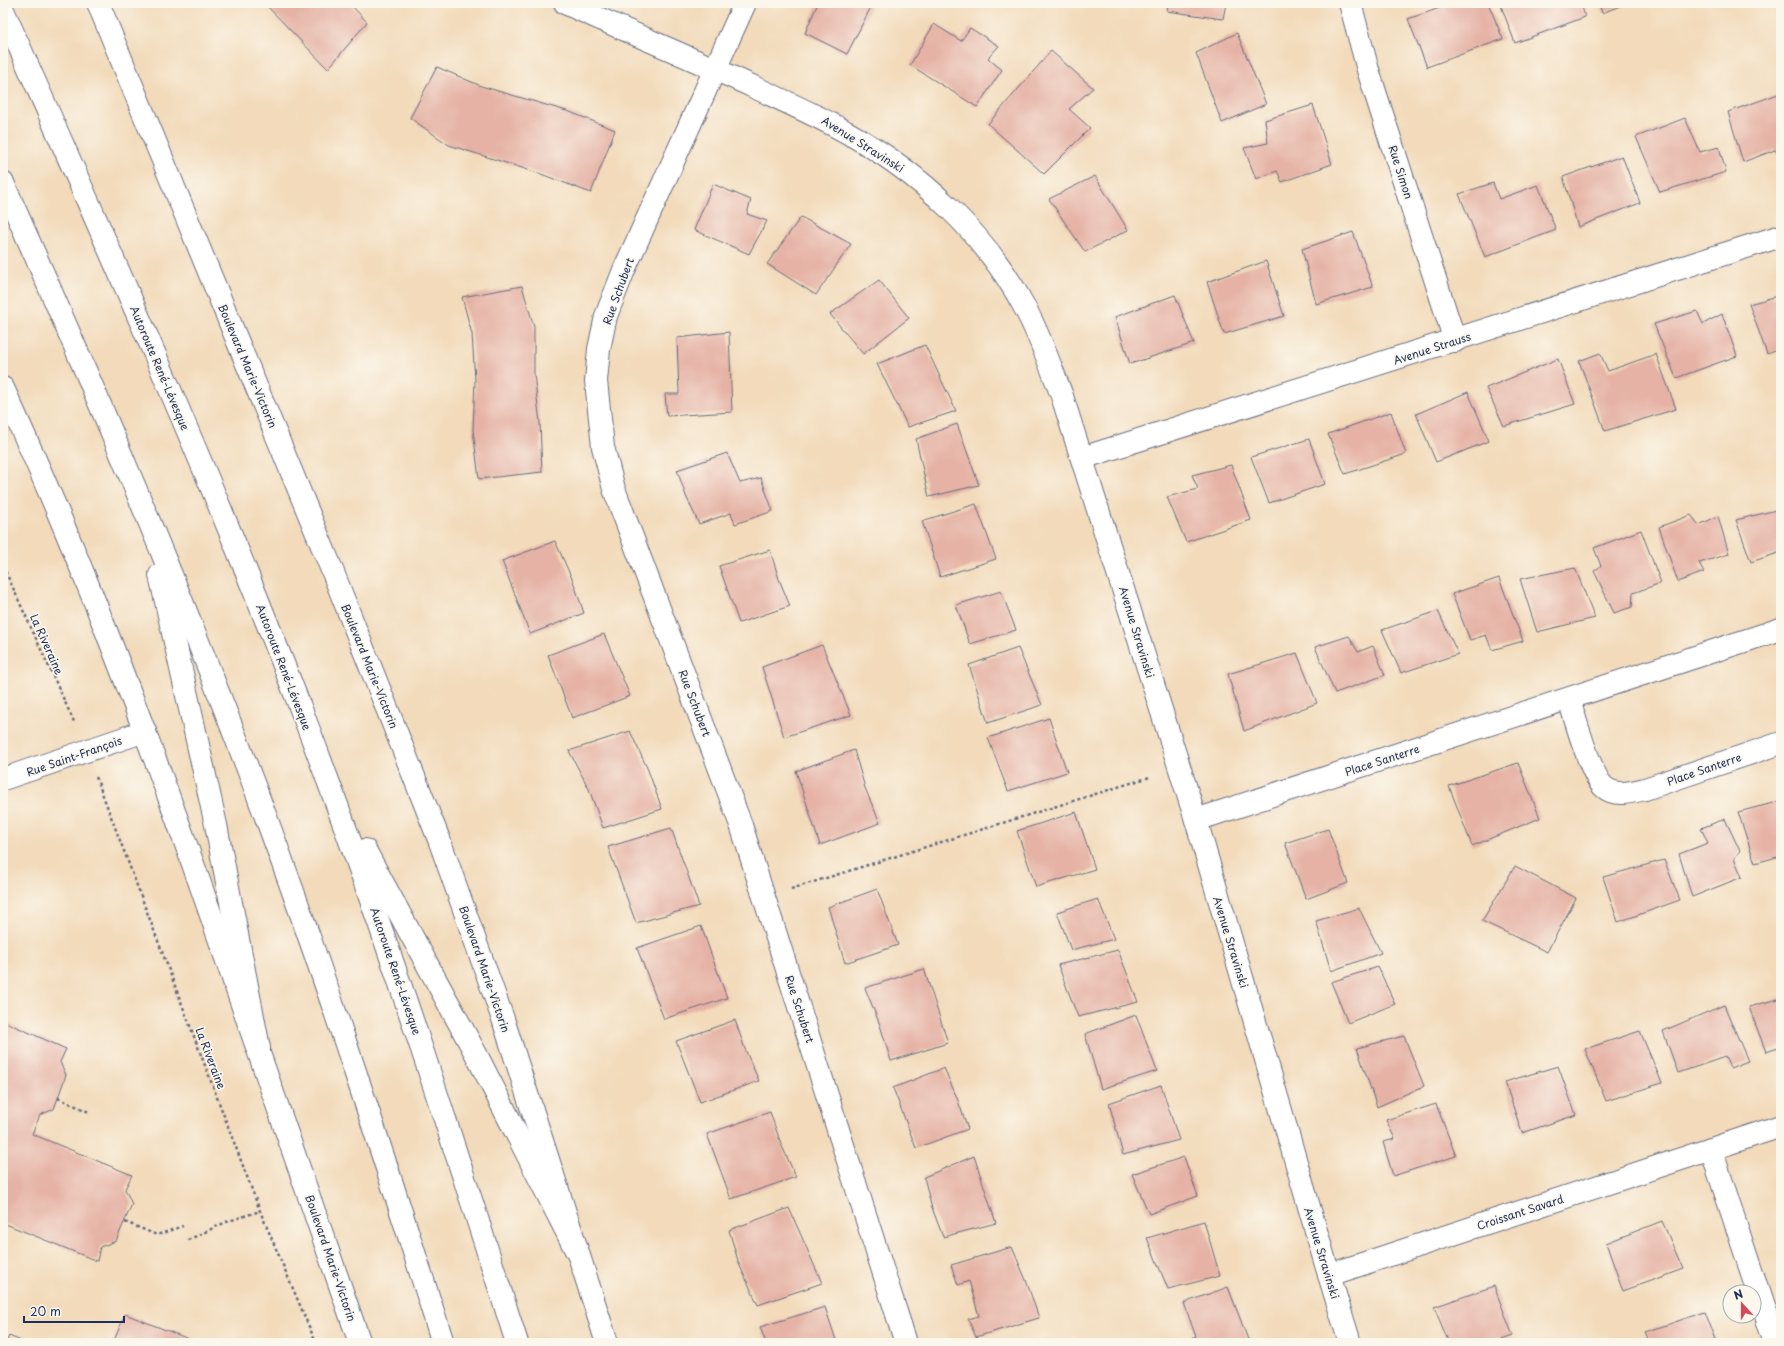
<svg xmlns="http://www.w3.org/2000/svg" width="1784" height="1346" viewBox="0 0 1784 1346" font-family="'Playpen Sans',sans-serif">
	<style>
		.building { fill: #e5b2a5 }
		.lines { fill: none; stroke-linecap: round; stroke-linejoin: round }
		.minor-casing { stroke: #666b7e; stroke-width: 24 }
		.major-casing { stroke: #666b7e; stroke-width: 24 }
		.highway-casing { stroke: #666b7e; stroke-width: 24 }
		.path { stroke: #666b7e; stroke-width: 2.5; stroke-dasharray: 3 3; stroke-linecap: butt }
		.minor { stroke: #fff; stroke-width: 22 }
		.major { stroke: #fff; stroke-width: 22 }
		.highway { stroke: #fff; stroke-width: 22 }
		.labels { text-anchor: middle; dominant-baseline: central; stroke-width: 3.5; stroke-linejoin: round; paint-order: stroke }
		.street-label { font-size: 11px; fill: #1b2f5e; stroke: #fbf7ec }
	</style>
	<rect width="100%" height="100%" fill="#fbf7ec"/>
	<filter id="ink" filterUnits="userSpaceOnUse"><feTurbulence type="fractalNoise" baseFrequency=".025" numOctaves="2"/><feDisplacementMap in="SourceGraphic" scale="8" xChannelSelector="R" yChannelSelector="G"/><feConvolveMatrix kernelMatrix="1 2 1 2 8 2 1 2 1" color-interpolation-filters="sRGB"/></filter>
	<filter id="wash" filterUnits="userSpaceOnUse"><feTurbulence type="fractalNoise" baseFrequency=".012" numOctaves="4" result="noise"/><feDisplacementMap in="SourceGraphic" scale="16" xChannelSelector="R" yChannelSelector="G"/><feGaussianBlur stdDeviation="0.9" result="paint"/><feColorMatrix in="noise" values="0 0 0 0 0 0 0 0 0 0 0 0 0 0 0 0 0 1.4 0 .05"/><feComposite in="paint" operator="in"/></filter>
	<g filter="url(#wash)">
		<rect width="100%" height="100%" fill="#f2daba"/>
		<g id="blocks">
			<!-- building -->
			<g class="building">
				<polygon points="264,3 349,3 367,22 328,69"/>
				<polygon points="818,3 873,3 847,54 805,33"/>
				<polygon points="1168,3 1226,3 1223,19 1167,11"/>
				<polygon points="1454,3 1488,3 1503,39 1427,67 1408,19"/>
				<polygon points="1500,3 1581,3 1585,17 1515,43"/>
				<polygon points="1599,3 1628,3 1602,13"/>
				<polygon points="934,24 961,41 970,28 999,46 988,58 1002,70 977,107 910,65"/>
				<polygon points="1237,33 1266,104 1222,123 1196,53"/>
				<polygon points="1051,51 1093,88 1069,109 1090,128 1044,174 988,124"/>
				<polygon points="437,67 481,86 570,112 615,130 591,193 541,174 449,145 410,118"/>
				<polygon points="1781,93 1781,157 1775,150 1743,162 1728,112"/>
				<polygon points="1313,105 1332,164 1282,182 1277,171 1256,179 1244,148 1268,143 1265,120"/>
				<polygon points="1685,118 1700,152 1719,147 1726,172 1660,192 1636,137"/>
				<polygon points="1622,156 1640,203 1578,227 1563,177"/>
				<polygon points="1095,176 1128,230 1085,252 1049,199"/>
				<polygon points="1493,183 1499,199 1538,185 1556,230 1485,257 1459,194"/>
				<polygon points="713,184 751,200 747,214 767,221 749,254 694,230"/>
				<polygon points="801,217 851,244 816,295 767,264"/>
				<polygon points="1353,232 1373,287 1316,304 1302,249"/>
				<polygon points="1266,261 1284,316 1224,334 1207,282"/>
				<polygon points="879,280 909,318 863,354 830,314"/>
				<polygon points="522,286 534,327 534,374 540,423 542,472 479,479 473,430 475,380 472,334 462,297"/>
				<polygon points="1175,295 1194,343 1130,364 1115,317"/>
				<polygon points="1781,295 1781,349 1767,354 1749,304"/>
				<polygon points="1697,311 1703,324 1722,314 1737,356 1676,378 1654,324"/>
				<polygon points="729,332 732,412 667,416 665,394 679,394 677,338"/>
				<polygon points="925,345 956,411 908,427 877,364"/>
				<polygon points="1600,353 1608,371 1656,354 1676,409 1605,431 1579,361"/>
				<polygon points="1558,359 1575,404 1504,426 1486,388"/>
				<polygon points="1468,392 1489,441 1436,462 1416,414"/>
				<polygon points="1391,412 1406,454 1345,474 1328,434"/>
				<polygon points="957,424 979,485 929,497 916,439"/>
				<polygon points="1309,439 1325,484 1269,503 1251,457"/>
				<polygon points="727,453 740,483 761,478 773,511 735,524 731,513 699,524 686,496 677,470"/>
				<polygon points="1231,465 1251,520 1186,542 1167,497 1198,489 1192,475"/>
				<polygon points="976,504 996,559 940,577 922,521"/>
				<polygon points="1776,510 1781,522 1781,552 1751,562 1736,520"/>
				<polygon points="1691,515 1699,525 1718,516 1729,554 1699,563 1704,572 1678,582 1659,527"/>
				<polygon points="1641,530 1661,583 1633,593 1632,607 1614,613 1594,571 1601,566 1594,548"/>
				<polygon points="555,541 573,581 584,613 530,634 502,561"/>
				<polygon points="770,550 779,579 790,606 739,623 719,566"/>
				<polygon points="1575,568 1595,618 1537,632 1520,579"/>
				<polygon points="1499,578 1523,641 1492,650 1486,635 1470,640 1452,594"/>
				<polygon points="1001,591 1016,630 970,644 956,605"/>
				<polygon points="1438,611 1458,654 1401,673 1382,630"/>
				<polygon points="604,634 630,696 572,718 548,655"/>
				<polygon points="1349,636 1358,652 1373,646 1385,675 1335,693 1315,647"/>
				<polygon points="822,645 851,715 784,737 762,667"/>
				<polygon points="1018,648 1042,705 988,723 969,665"/>
				<polygon points="1297,653 1317,703 1244,731 1228,674"/>
				<polygon points="1049,718 1067,772 1008,791 988,738"/>
				<polygon points="630,731 648,770 662,809 603,828 589,789 569,751"/>
				<polygon points="854,750 865,788 880,823 820,845 796,771"/>
				<polygon points="1518,763 1540,818 1472,846 1449,786"/>
				<polygon points="1781,801 1781,856 1755,863 1738,812"/>
				<polygon points="1076,812 1095,869 1036,887 1017,831"/>
				<polygon points="1725,819 1740,851 1734,858 1742,877 1692,897 1679,854 1708,843 1701,828"/>
				<polygon points="671,828 699,906 636,923 608,847"/>
				<polygon points="1328,829 1348,883 1306,899 1285,843"/>
				<polygon points="1664,860 1680,900 1618,922 1603,877"/>
				<polygon points="1515,866 1576,898 1547,952 1482,921"/>
				<polygon points="877,889 898,945 845,963 828,907"/>
				<polygon points="1098,899 1114,939 1071,950 1057,912"/>
				<polygon points="1359,908 1381,953 1331,971 1316,921"/>
				<polygon points="701,926 727,998 664,1019 637,948"/>
				<polygon points="1118,950 1138,1002 1078,1017 1058,965"/>
				<polygon points="1378,967 1395,1004 1348,1023 1331,982"/>
				<polygon points="924,969 948,1043 891,1061 880,1025 865,988"/>
				<polygon points="1781,998 1781,1047 1766,1052 1749,1007"/>
				<polygon points="1724,1005 1748,1061 1730,1068 1725,1057 1678,1073 1663,1031"/>
				<polygon points="1136,1015 1157,1071 1101,1089 1085,1034"/>
				<polygon points="735,1020 745,1049 759,1081 700,1102 676,1041"/>
				<polygon points="3,1021 66,1049 60,1062 66,1075 54,1109 40,1115 32,1134 132,1175 125,1189 132,1204 116,1241 100,1247 97,1261 3,1223"/>
				<polygon points="1640,1031 1662,1083 1606,1101 1585,1049"/>
				<polygon points="1404,1036 1424,1086 1377,1107 1357,1048"/>
				<polygon points="1558,1066 1576,1115 1522,1133 1505,1082"/>
				<polygon points="944,1068 957,1098 968,1129 916,1148 893,1088"/>
				<polygon points="1161,1085 1179,1140 1123,1155 1109,1103"/>
				<polygon points="1436,1104 1456,1156 1393,1176 1383,1142 1395,1139 1386,1120"/>
				<polygon points="770,1112 781,1144 796,1177 731,1199 707,1134"/>
				<polygon points="974,1156 996,1223 943,1237 931,1205 924,1177"/>
				<polygon points="1184,1157 1198,1196 1149,1214 1132,1174"/>
				<polygon points="789,1208 822,1283 758,1305 739,1264 729,1230"/>
				<polygon points="1204,1221 1220,1276 1168,1289 1147,1238"/>
				<polygon points="1662,1221 1683,1269 1623,1291 1606,1243"/>
				<polygon points="1012,1247 1026,1280 1039,1318 976,1337 968,1319 979,1316 969,1281 958,1285 951,1265"/>
				<polygon points="1494,1286 1513,1336 1493,1343 1449,1343 1434,1307"/>
				<polygon points="1228,1287 1249,1342 1182,1343 1196,1337 1184,1303"/>
				<polygon points="825,1307 837,1343 766,1343 760,1327"/>
				<polygon points="1704,1312 1716,1343 1651,1343 1646,1332"/>
				<polygon points="125,1314 199,1343 113,1343"/>
				<polygon points="9,1336 26,1343 6,1343"/>
				<polygon points="1048,1340 1049,1343 1039,1343"/>
			</g>
		</g>
	</g>
	<g filter="url(#ink)">
		<use href="#blocks" fill-opacity="0" stroke="#666b7e" stroke-width="1"/>
		<g class="lines">
			<!-- minor casing -->
			<g class="minor-casing">
				<g id="minor">
					<path d="M565,3C628,32 692,58 756,88C787,102 818,116 848,133C920,173 986,234 1025,308C1040,336 1051,367 1062,396L1196,820L1329,1275L1350,1343"/>
					<polyline points="745,3 624,270 606,316 599,349 596,381 603,447 614,489 741,825 906,1343"/>
					<polyline points="1350,3 1368,70 1455,341"/>
					<polyline points="1082,458 1781,236"/>
					<path d="M1569,699C1575,718 1591,776 1604,787C1615,797 1632,792 1645,789L1781,743"/>
					<polyline points="3,779 145,731"/>
					<polyline points="1196,820 1781,629"/>
					<polyline points="1711,1149 1775,1343"/>
					<polyline points="1329,1275 1781,1126"/>
				</g>
			</g>
			<!-- major casing -->
			<g class="major-casing">
				<g id="major">
					<polyline points="98,3 332,570 440,842 503,1019 607,1343"/>
					<path d="M3,388C77,548 139,712 198,878C253,1033 307,1188 360,1343"/>
				</g>
			</g>
			<!-- highway casing -->
			<g class="highway-casing">
				<g id="highway">
					<path d="M3,10C107,244 212,478 304,717C383,923 450,1133 517,1343"/>
					<path d="M3,183C92,382 178,584 255,788C324,971 384,1157 443,1343"/>
					<polyline points="160,575 216,825 259,1048"/>
					<polyline points="365,850 476,1054 578,1254"/>
				</g>
			</g>
			<!-- path -->
			<g class="path">
				<polyline points="3,566 75,724"/>
				<polyline points="96,777 260,1211 316,1343"/>
				<polyline points="791,889 1150,777"/>
				<polyline points="58,1098 89,1112"/>
				<polyline points="125,1222 157,1235 183,1226"/>
				<polyline points="188,1240 226,1222 260,1211"/>
			</g>
			<!-- minor -->
			<use href="#minor" class="minor"/>
			<!-- major -->
			<use href="#major" class="major"/>
			<!-- highway -->
			<use href="#highway" class="highway"/>
		</g>
	</g>
	<g class="labels">
		<!-- street labels -->
		<g class="street-label">
			<text transform="translate(863 144) rotate(32)">Avenue Stravinski</text>
			<text transform="translate(1401 172) rotate(72)">Rue Simon</text>
			<text transform="translate(618 291) rotate(-70)">Rue Schubert</text>
			<text transform="translate(1432 348) rotate(-18)">Avenue Strauss</text>
			<text transform="translate(248 366) rotate(67)">Boulevard Marie-Victorin</text>
			<text transform="translate(160 368) rotate(67)">Autoroute René-Lévesque</text>
			<text transform="translate(1137 632) rotate(73)">Avenue Stravinski</text>
			<text transform="translate(47 644) rotate(66)">La Riveraine</text>
			<text transform="translate(370 666) rotate(68)">Boulevard Marie-Victorin</text>
			<text transform="translate(284 667) rotate(69)">Autoroute René-Lévesque</text>
			<text transform="translate(695 703) rotate(69)">Rue Schubert</text>
			<text transform="translate(74 756) rotate(-19)">Rue Saint-François</text>
			<text transform="translate(1382 760) rotate(-18)">Place Santerre</text>
			<text transform="translate(1704 769) rotate(-19)">Place Santerre</text>
			<text transform="translate(1231 942) rotate(73)">Avenue Stravinski</text>
			<text transform="translate(485 969) rotate(71)">Boulevard Marie-Victorin</text>
			<text transform="translate(396 971) rotate(71)">Autoroute René-Lévesque</text>
			<text transform="translate(800 1009) rotate(72)">Rue Schubert</text>
			<text transform="translate(211 1058) rotate(69)">La Riveraine</text>
			<text transform="translate(1520 1212) rotate(-18)">Croissant Savard</text>
			<text transform="translate(1322 1253) rotate(73)">Avenue Stravinski</text>
			<text transform="translate(331 1258) rotate(71)">Boulevard Marie-Victorin</text>
		</g>
	</g>
	<!-- margin -->
	<rect width="1784" height="1346" fill="none" stroke="#fbf7ec" stroke-width="16"/>
	<!-- north arrow -->
	<g transform="translate(1742 1304) rotate(339)"><circle r="19" fill="#fbf7ec" stroke="#a1a7b3"/>
	<path d="M0-3L7 15L0 10L-7 15Z" fill="#d1495b"/>
	<text y="-6" font-size="11" font-weight="bold" text-anchor="middle" fill="#1b2f5e">N</text>
	</g>
	<!-- scale -->
	<path d="M24 1316v6h100v-6" fill="none" stroke="#1b2f5e" stroke-width="2"/>
	<text x="30" y="1316" font-size="12" fill="#1b2f5e" stroke="#fbf7ec" stroke-width="3" paint-order="stroke">20 m</text>
</svg>
